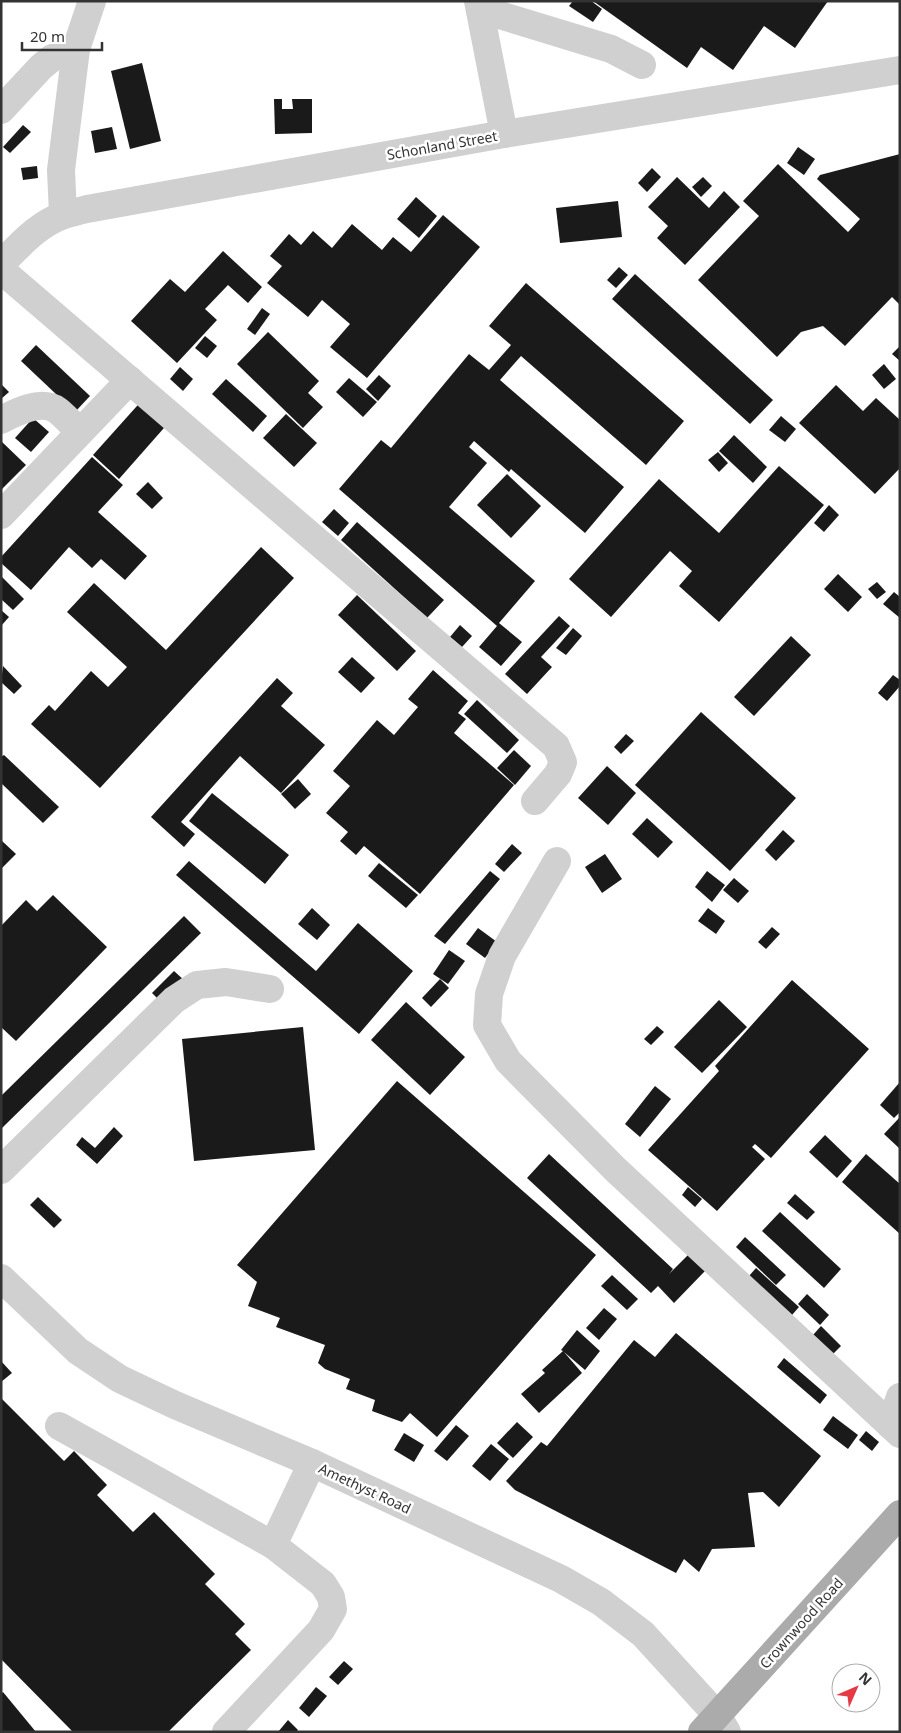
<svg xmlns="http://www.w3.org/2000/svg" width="901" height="1733" viewBox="0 0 901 1733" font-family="'Noto Sans',sans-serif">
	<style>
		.building { fill: #1a1a1a }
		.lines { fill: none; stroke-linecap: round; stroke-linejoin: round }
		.minor { stroke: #d0d0d0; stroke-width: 28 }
		.major { stroke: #ababab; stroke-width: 28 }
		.labels { text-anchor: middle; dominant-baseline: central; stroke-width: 5; stroke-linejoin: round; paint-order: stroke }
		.street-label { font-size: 14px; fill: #333; stroke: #fff }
	</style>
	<rect width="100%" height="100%" fill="#fff"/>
	<!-- building -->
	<g class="building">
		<polygon points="573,1 591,1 602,9 593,22 569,6"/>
		<polygon points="593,1 828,1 795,48 764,26 733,70 701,47 687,68"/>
		<polygon points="142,63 161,141 130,149 111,71"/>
		<polygon points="274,99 282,99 282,109 293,109 292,99 312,99 312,133 275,134"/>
		<polygon points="23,125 31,132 10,153 3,147"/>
		<polygon points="112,127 117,149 95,153 91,131"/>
		<polygon points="798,147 815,159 804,175 787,163"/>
		<polygon points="900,154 900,305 892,297 845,346 823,326 801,332 777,357 698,280 759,216 743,201 778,164 848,232 860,219 817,179 820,175"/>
		<polygon points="37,166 38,178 23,180 21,168"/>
		<polygon points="652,168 661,177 647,192 638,183"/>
		<polygon points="677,177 709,208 724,191 740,207 685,265 657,238 668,226 648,207"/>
		<polygon points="703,177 712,186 701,197 692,187"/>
		<polygon points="416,197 437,216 419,238 397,219"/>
		<polygon points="618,201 622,237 560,243 556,208"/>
		<polygon points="443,215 480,247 367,378 330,347 350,324 322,300 308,317 267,283 282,266 270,256 289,234 301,245 313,231 332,248 352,224 382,250 393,237 411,252"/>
		<polygon points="223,251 262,287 248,303 228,285 205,309 217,320 177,363 131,321 170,279 185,292"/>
		<polygon points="619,267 628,275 616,288 607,280"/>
		<polygon points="635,274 773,400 750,424 612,299"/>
		<polygon points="526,283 684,421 646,465 521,356 500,380 624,487 585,533 511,469 509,472 474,441 469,447 487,463 449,507 535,581 499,623 522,642 501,666 479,647 497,626 339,489 381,440 391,448 469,354 489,370 511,345 489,326"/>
		<polygon points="262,308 270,314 255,335 247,329"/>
		<polygon points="268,332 319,381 308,393 323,407 303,428 237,364"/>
		<polygon points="205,336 217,346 207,358 195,348"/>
		<polygon points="36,345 90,396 75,412 21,361"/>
		<polygon points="900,346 900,361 892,354"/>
		<polygon points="884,364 896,379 884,389 872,375"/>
		<polygon points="180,367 193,379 183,391 170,379"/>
		<polygon points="379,375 391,386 378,401 366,389"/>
		<polygon points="349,378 377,402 363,417 336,392"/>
		<polygon points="226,379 267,416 253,432 212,394"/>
		<polygon points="1,384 9,392 1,399"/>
		<polygon points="836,385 863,411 876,398 900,420 900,468 875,494 799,423"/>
		<polygon points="145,397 171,420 119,479 93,455"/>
		<polygon points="286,414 317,443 294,467 263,438"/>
		<polygon points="781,416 796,429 785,442 769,430"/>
		<polygon points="33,418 49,432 31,452 15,438"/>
		<polygon points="734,435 767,467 753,483 719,451"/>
		<polygon points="1,441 26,465 1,490"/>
		<polygon points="718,452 728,463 719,472 708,460"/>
		<polygon points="92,457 123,485 98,512 147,556 125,580 101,559 92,568 69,547 31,590 1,563 1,557"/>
		<polygon points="779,466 824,505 719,622 679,586 692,571 670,551 611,617 569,579 659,479 719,533"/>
		<polygon points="507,474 541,506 511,538 477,505"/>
		<polygon points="148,482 163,498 152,509 136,494"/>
		<polygon points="829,505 839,515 824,532 814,523"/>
		<polygon points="334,509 349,523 338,536 322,522"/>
		<polygon points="357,522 444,600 427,618 341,540"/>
		<polygon points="261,547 294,578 100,788 31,724 49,705 55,711 91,671 108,687 127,667 67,612 94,583 166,650"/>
		<polygon points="838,574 862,597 848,612 824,589"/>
		<polygon points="1,576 24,599 13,610 1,599"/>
		<polygon points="877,582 886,592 877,599 868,589"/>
		<polygon points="894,592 900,597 900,618 883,604"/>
		<polygon points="357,595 416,651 397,671 338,615"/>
		<polygon points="1,610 9,617 1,626"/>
		<polygon points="559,616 570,626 541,657 552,667 527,694 505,674"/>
		<polygon points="460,625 472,636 462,647 450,637"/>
		<polygon points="573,628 582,636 566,655 556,648"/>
		<polygon points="791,636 811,655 754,716 734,697"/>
		<polygon points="352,657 375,678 361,693 338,672"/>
		<polygon points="3,666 22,686 14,694 1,682"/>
		<polygon points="433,670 468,701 458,713 466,719 454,733 514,785 420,894 364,846 356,855 340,841 348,832 326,813 350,786 333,771 377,720 394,735 418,707 408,699"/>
		<polygon points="893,675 900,680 900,686 887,701 878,693"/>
		<polygon points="277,678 293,693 281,706 325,745 281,793 240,756 181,822 195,834 184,847 151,817"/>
		<polygon points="477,700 519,740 507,753 464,714"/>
		<polygon points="701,712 796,798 730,871 635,785"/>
		<polygon points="626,734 634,741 621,754 614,747"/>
		<polygon points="514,750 531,766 515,785 497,768"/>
		<polygon points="4,755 59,807 43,823 1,783 1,757"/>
		<polygon points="607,766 636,793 608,825 578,798"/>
		<polygon points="298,779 311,794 295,809 281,794"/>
		<polygon points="212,793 289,855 265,884 189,821"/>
		<polygon points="647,818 673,842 658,858 632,834"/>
		<polygon points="783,830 795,841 776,861 765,850"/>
		<polygon points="1,840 16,854 1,869"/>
		<polygon points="512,844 522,853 504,872 495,864"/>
		<polygon points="605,854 622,879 602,893 585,867"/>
		<polygon points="189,861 316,971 358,923 413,971 359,1034 176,875"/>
		<polygon points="379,863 418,895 406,908 368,876"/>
		<polygon points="490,871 500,879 445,944 434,936"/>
		<polygon points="707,871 725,885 712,902 695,887"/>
		<polygon points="734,878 749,891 738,903 723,890"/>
		<polygon points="53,895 107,947 16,1041 1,1027 1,926 26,900 37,911"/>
		<polygon points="312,908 330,925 317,940 298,924"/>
		<polygon points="708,908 725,921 716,934 698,921"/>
		<polygon points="184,916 201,933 1,1129 1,1096"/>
		<polygon points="772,927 780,934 766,949 758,942"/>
		<polygon points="478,928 497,942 485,958 466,944"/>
		<polygon points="449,950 465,961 448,984 433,974"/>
		<polygon points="174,971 185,981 163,1004 152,993"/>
		<polygon points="440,979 449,988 431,1007 422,998"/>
		<polygon points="792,980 869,1049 771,1158 755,1144 752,1147 765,1159 717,1211 648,1150 719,1071 715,1066"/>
		<polygon points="719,1000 747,1027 702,1073 674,1047"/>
		<polygon points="406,1002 465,1057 430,1095 371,1040"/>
		<polygon points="657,1026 664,1032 651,1045 644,1039"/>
		<polygon points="303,1027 315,1150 194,1161 182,1039"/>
		<polygon points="397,1081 596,1255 437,1437 410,1413 402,1422 372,1411 375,1400 346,1389 350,1379 325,1369 318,1363 325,1345 276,1327 280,1318 248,1306 257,1282 237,1265"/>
		<polygon points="900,1082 900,1112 894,1118 880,1105"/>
		<polygon points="655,1086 671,1099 640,1137 625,1124"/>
		<polygon points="900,1117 900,1149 884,1134"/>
		<polygon points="114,1127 123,1136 97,1164 76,1145 82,1137 95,1148"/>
		<polygon points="825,1135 852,1161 837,1178 809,1152"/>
		<polygon points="549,1154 673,1269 669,1274 688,1255 705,1271 674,1303 658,1286 651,1293 527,1178"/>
		<polygon points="866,1154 900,1184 900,1234 842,1182"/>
		<polygon points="688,1187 702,1199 695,1207 682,1195"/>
		<polygon points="795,1194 815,1212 807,1220 787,1203"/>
		<polygon points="38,1197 62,1220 54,1228 30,1205"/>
		<polygon points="780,1212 841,1269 824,1288 762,1231"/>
		<polygon points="745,1237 786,1275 776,1285 736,1247"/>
		<polygon points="756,1268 799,1307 792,1315 749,1276"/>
		<polygon points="612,1275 638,1299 627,1310 601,1286"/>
		<polygon points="807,1294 829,1315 820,1325 798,1304"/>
		<polygon points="604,1308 617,1319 599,1340 586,1328"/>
		<polygon points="821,1326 841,1346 833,1354 813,1335"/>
		<polygon points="577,1330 600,1351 585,1370 564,1352 582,1373 539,1413 521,1394 545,1373 542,1370 563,1351 561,1350"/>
		<polygon points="676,1333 821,1456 779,1507 763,1492 748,1493 755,1547 712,1549 699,1572 684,1559 676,1573 515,1490 506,1481 541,1442 547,1446 634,1340 655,1357"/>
		<polygon points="784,1358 827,1395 820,1404 777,1367"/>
		<polygon points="1,1361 12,1373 1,1382"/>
		<polygon points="1,1398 64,1461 74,1451 107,1485 97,1495 133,1532 154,1512 215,1574 205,1584 245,1624 235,1634 251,1650 168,1732 73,1732 1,1659"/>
		<polygon points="833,1416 858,1435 848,1449 823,1430"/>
		<polygon points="517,1422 533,1437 513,1458 497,1443"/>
		<polygon points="456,1425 469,1436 447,1461 434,1451"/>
		<polygon points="866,1431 879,1442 872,1451 859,1440"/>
		<polygon points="404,1433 424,1445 414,1462 394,1450"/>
		<polygon points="491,1444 509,1459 490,1481 472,1466"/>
		<polygon points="344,1661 353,1669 338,1685 329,1677"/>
		<polygon points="316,1687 327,1696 309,1717 299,1708"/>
		<polygon points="3,1692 36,1732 1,1732 1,1694"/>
		<polygon points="288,1720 298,1730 296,1732 278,1732"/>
	</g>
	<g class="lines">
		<!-- minor -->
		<g class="minor">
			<polyline points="478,1 504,134"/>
			<polyline points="480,9 611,49 642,65"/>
			<polyline points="1,110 41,67 52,58 76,49"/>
			<polyline points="63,215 61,170 76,49 92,1"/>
			<path d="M1,264C20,245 38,224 64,215C71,213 79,211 87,209L504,134L900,70"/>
			<polyline points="1,270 556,746 563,762 558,774 535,801"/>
			<path d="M1,420C16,412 41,399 57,410C65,416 72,425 80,431"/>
			<polyline points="1,515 130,380"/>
			<polyline points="557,861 502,956 489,994 487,1025 508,1061 616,1170 900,1434"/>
			<polyline points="1,1170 174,1000 197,985 226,982 270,989"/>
			<polyline points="1,1278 78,1351 120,1379 175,1405 312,1463 561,1579 601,1602 643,1634 717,1715 727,1732"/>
			<polyline points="890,1425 900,1397"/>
			<polyline points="59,1426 273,1545"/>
			<polyline points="226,1732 321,1630 333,1609 331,1597 323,1584 273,1545 312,1463"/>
		</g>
		<!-- major -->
		<polyline class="major" points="702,1732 900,1514"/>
	</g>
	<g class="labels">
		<!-- street labels -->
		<g class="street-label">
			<text transform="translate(442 145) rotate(-10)">Schonland Street</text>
			<text transform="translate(365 1488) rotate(25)">Amethyst Road</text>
			<text transform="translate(801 1623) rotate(-48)">Crownwood Road</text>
		</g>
	</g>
	<!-- border -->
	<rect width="901" height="1733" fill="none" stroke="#333333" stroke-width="5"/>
	<!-- north arrow -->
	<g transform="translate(856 1688) rotate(45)"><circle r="24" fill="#ffffff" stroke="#adadad"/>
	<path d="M0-4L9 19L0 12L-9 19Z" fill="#e63946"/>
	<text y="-8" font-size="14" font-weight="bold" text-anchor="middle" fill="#333333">N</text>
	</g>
	<!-- scale -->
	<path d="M22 42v8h80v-8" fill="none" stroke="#333333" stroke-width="2.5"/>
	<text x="30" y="42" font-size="15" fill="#333333" stroke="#ffffff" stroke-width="4" paint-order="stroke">20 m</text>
</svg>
